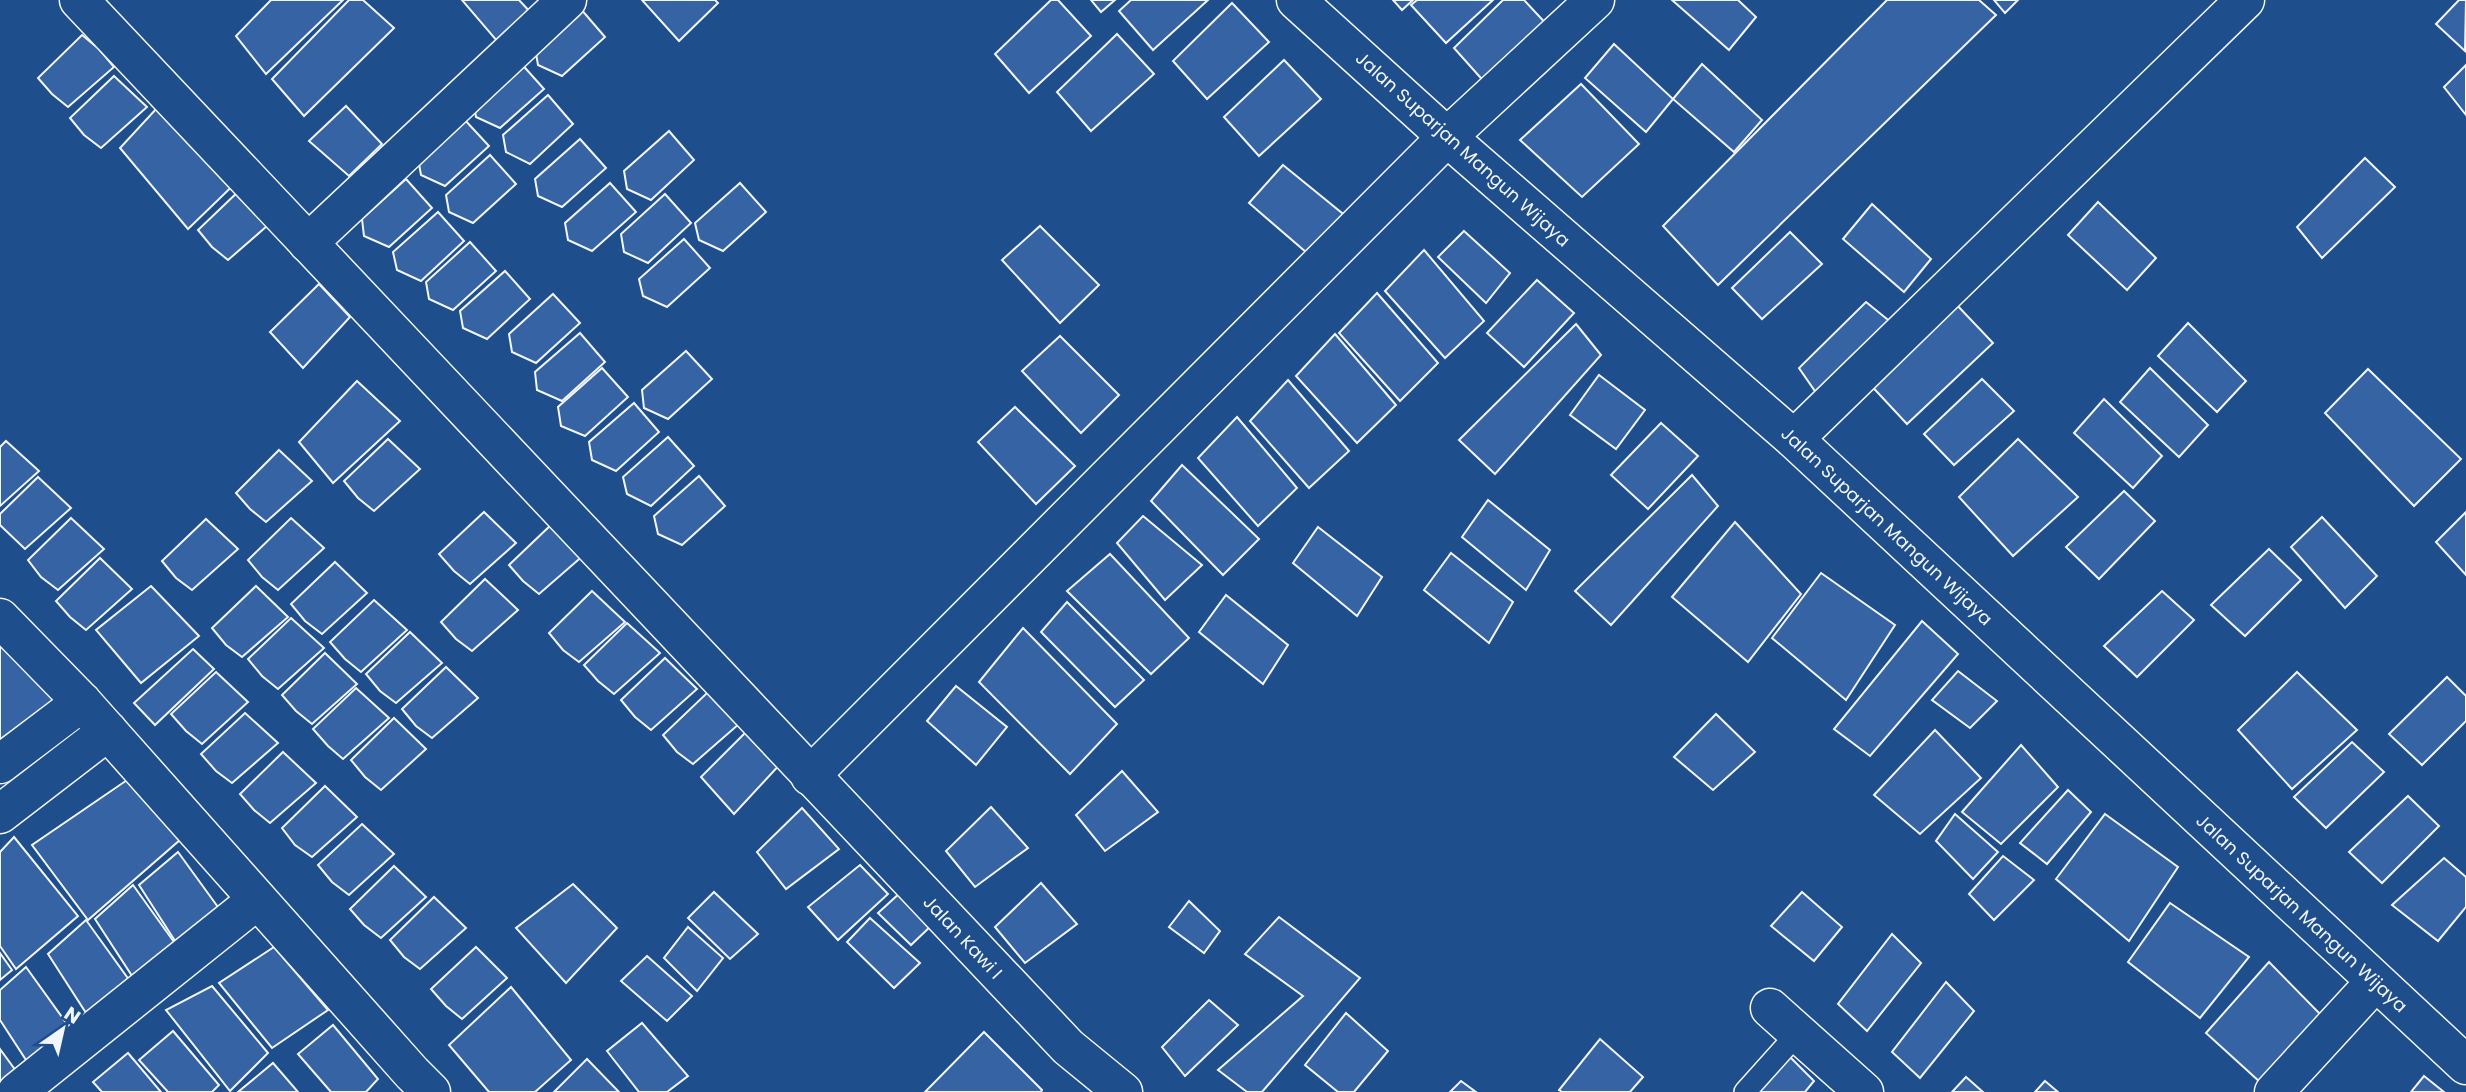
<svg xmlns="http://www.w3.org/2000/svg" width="2466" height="1092" viewBox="0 0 2466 1092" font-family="Poppins,sans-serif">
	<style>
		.building { fill: #3563a3; stroke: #f2f6ff; stroke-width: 2 }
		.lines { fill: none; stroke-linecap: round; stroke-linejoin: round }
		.service-casing { stroke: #f2f6ff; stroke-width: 24 }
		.minor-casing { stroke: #f2f6ff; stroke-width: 41 }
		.trunk-casing { stroke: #f2f6ff; stroke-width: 41 }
		.service { stroke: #1f4e8c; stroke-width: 21 }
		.minor { stroke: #1f4e8c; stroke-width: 38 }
		.trunk { stroke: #1f4e8c; stroke-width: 38 }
		.labels { text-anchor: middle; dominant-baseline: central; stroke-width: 5; stroke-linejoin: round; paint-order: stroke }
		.street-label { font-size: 18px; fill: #f2f6ff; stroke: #1f4e8c }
	</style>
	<rect width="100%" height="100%" fill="#1f4e8c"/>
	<!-- building -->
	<g class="building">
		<polygon points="271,0 343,0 266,74 236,36"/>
		<polygon points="349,0 363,0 394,28 304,116 272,79"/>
		<polygon points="462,0 519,0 532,14 497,41"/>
		<polygon points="642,0 715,0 718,3 679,41"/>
		<polygon points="1051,0 1058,0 1091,36 1029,93 995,54"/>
		<polygon points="1091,0 1115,0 1101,12"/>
		<polygon points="1131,0 1208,0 1153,50 1119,11"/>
		<polygon points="1393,0 1413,0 1402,10"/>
		<polygon points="1417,0 1493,0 1446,43 1411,5"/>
		<polygon points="1503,0 1524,0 1551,29 1488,86 1454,48"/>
		<polygon points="1672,0 1738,0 1756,17 1729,50"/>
		<polygon points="1887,0 1979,0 1996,15 1718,285 1663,226"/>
		<polygon points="1994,0 2018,0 2005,13"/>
		<polygon points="2459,0 2466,0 2465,51 2436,24"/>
		<polygon points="1232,3 1269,42 1207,99 1173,61"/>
		<polygon points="580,8 605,37 562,76 538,65 535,48"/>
		<polygon points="1117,34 1154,74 1091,131 1057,92"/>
		<polygon points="82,35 99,49 114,67 68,107 52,94 38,78"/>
		<polygon points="1614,44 1673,99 1646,132 1585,78"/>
		<polygon points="518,60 544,89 500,128 476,117 473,100"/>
		<polygon points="1284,60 1321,99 1259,156 1224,117"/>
		<polygon points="1702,64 1762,120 1734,152 1673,99"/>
		<polygon points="2466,65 2466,115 2444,87"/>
		<polygon points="114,76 147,107 101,148 84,135 70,118"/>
		<polygon points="1581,84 1639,144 1582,197 1520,140"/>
		<polygon points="170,94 248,171 188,229 120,148"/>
		<polygon points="548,95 573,124 530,164 506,152 503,135"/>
		<polygon points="346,106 382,144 349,176 309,141"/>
		<polygon points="463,118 489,146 445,186 421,175 418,158"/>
		<polygon points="669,131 694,160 651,200 627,189 624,171"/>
		<polygon points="580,139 606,168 562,207 538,196 535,179"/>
		<polygon points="490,155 516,184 473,223 449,212 446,195"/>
		<polygon points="2365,158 2395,187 2322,258 2297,227"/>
		<polygon points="1283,165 1348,218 1314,259 1249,203"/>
		<polygon points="406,179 432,208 389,247 364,236 362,219"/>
		<polygon points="610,183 636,212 592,251 568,240 565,223"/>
		<polygon points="740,183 766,212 723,251 699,240 695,223"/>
		<polygon points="242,188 275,219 228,260 212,247 198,230"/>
		<polygon points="665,194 691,223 648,263 624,252 621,234"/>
		<polygon points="2098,202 2156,258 2127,290 2068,235"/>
		<polygon points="1872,204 1931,259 1904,292 1843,239"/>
		<polygon points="438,212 464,241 421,281 397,270 393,252"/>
		<polygon points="1040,226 1099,285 1060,323 1002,260"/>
		<polygon points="1464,231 1510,273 1486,303 1438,257"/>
		<polygon points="1790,232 1822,264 1762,319 1732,288"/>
		<polygon points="684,239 710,268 667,307 643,296 639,279"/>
		<polygon points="470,242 496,271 453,310 429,299 426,282"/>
		<polygon points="1424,250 1484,321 1445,358 1385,291"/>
		<polygon points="505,271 530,299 487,339 463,328 460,311"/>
		<polygon points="1537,280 1574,313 1524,367 1487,333"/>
		<polygon points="319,284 350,317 303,368 270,332"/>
		<polygon points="1377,293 1438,363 1400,401 1339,333"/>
		<polygon points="553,294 580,323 536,363 512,352 509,334"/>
		<polygon points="1866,302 1898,328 1817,394 1799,368"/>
		<polygon points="1954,302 1993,343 1907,424 1866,380"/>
		<polygon points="2188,323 2246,381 2217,412 2158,356"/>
		<polygon points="1576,324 1601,355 1495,474 1459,440"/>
		<polygon points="580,333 605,362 562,401 537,390 535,372"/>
		<polygon points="1335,334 1396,405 1357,443 1296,376"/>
		<polygon points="1060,336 1119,395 1081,433 1022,371"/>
		<polygon points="686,351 712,379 668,419 644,408 642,390"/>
		<polygon points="602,368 628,397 585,436 561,426 558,407"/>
		<polygon points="2150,368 2208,425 2179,457 2120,402"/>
		<polygon points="2368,369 2461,459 2414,506 2325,413"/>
		<polygon points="1599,375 1645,410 1616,449 1570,415"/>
		<polygon points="1982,379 2014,411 1954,465 1924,434"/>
		<polygon points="1288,380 1349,451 1309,488 1250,421"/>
		<polygon points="357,381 400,421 333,483 299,442"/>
		<polygon points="2104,399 2162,456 2133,488 2074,433"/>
		<polygon points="634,403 659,432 616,471 592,460 589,442"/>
		<polygon points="1015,407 1075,466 1036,504 978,442"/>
		<polygon points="1237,417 1297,488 1258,526 1198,458"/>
		<polygon points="1661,423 1698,456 1648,509 1611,475"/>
		<polygon points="668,437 694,466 651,506 627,494 623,477"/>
		<polygon points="388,439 420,469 374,511 358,498 344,481"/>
		<polygon points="2018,439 2078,497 2013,556 1959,497"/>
		<polygon points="6,441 39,471 0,506 0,447"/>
		<polygon points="279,450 312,481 266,522 250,509 236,493"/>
		<polygon points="1182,465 1259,539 1223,575 1151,501"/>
		<polygon points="1692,475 1718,506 1611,625 1575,591"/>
		<polygon points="699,476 725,506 682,545 658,534 654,516"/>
		<polygon points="38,477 71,508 25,549 0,525 0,514"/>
		<polygon points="2124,491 2155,521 2099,579 2066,547"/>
		<polygon points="1488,500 1550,550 1526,590 1462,537"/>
		<polygon points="484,512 516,543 470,584 454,571 439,554"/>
		<polygon points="2466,512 2466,575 2436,542"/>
		<polygon points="1143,516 1202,565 1165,600 1117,543"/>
		<polygon points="2322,517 2377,576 2345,608 2291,547"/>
		<polygon points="71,518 104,549 58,590 41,577 28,560"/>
		<polygon points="291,518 324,548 278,590 262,577 248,560"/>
		<polygon points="206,519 238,549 192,590 176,578 162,561"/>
		<polygon points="1735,522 1801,594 1748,662 1672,597"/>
		<polygon points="553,523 585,554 539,594 523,581 509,565"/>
		<polygon points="1318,527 1382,577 1357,616 1293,563"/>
		<polygon points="2269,549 2301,580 2245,636 2211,605"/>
		<polygon points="1451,553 1513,602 1489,643 1424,590"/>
		<polygon points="1110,554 1189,638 1151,674 1067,591"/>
		<polygon points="100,558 132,589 86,630 70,617 56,601"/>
		<polygon points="335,562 367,593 322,634 305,621 291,604"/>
		<polygon points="1821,573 1895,625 1846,700 1772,638"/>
		<polygon points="485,579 518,610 472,651 456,639 441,622"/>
		<polygon points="151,586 199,636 141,683 96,630"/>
		<polygon points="256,586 288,617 242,657 226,645 212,628"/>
		<polygon points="592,591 625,622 579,662 563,650 549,633"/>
		<polygon points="2162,591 2194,620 2137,677 2104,646"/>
		<polygon points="1226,595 1288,645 1263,684 1199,632"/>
		<polygon points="374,600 407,630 361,672 345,659 330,642"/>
		<polygon points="1067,602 1144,680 1115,707 1041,632"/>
		<polygon points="291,618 324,648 278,689 262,676 248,659"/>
		<polygon points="1922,621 1958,654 1870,756 1834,729"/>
		<polygon points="627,623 660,653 614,694 598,681 584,665"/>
		<polygon points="1023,628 1117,724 1070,774 979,682"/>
		<polygon points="410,632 442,663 396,703 380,691 366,674"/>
		<polygon points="0,633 57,698 0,740"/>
		<polygon points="193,649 214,669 155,725 134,703"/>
		<polygon points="325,653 357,684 312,724 296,711 282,695"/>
		<polygon points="665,658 697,689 651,730 635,717 621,700"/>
		<polygon points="446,667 478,698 432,738 416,726 402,709"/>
		<polygon points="1958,671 1997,701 1970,728 1932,700"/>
		<polygon points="216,672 248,702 202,744 186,731 171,714"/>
		<polygon points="2297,672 2357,730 2292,789 2238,730"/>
		<polygon points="2447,677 2466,696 2466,721 2422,765 2389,734"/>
		<polygon points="956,686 1007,727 976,765 927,721"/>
		<polygon points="356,688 389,718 343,759 328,746 313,729"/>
		<polygon points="707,693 724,707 739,724 693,764 677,752 663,735"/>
		<polygon points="245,713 278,743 232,783 216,771 201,754"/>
		<polygon points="1716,714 1755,752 1713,790 1674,757"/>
		<polygon points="394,718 426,749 381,790 365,777 351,760"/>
		<polygon points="748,730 782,762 734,814 701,777"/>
		<polygon points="1935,730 1981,778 1920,834 1874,795"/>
		<polygon points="2352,742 2384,772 2326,828 2294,797"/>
		<polygon points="2021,745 2058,787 2001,844 1962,812"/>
		<polygon points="283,752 316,783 270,823 254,810 240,794"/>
		<polygon points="1122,771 1158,812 1105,851 1076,815"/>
		<polygon points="133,776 181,839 88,920 32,845"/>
		<polygon points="325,786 357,817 312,857 295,845 282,828"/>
		<polygon points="2068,790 2091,812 2047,864 2020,843"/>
		<polygon points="2408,796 2439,826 2382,883 2349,852"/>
		<polygon points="991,807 1028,848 975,887 946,851"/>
		<polygon points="802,808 839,849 786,889 757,852"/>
		<polygon points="1955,814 1998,852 1973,879 1936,841"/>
		<polygon points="2105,814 2178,867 2129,941 2056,879"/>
		<polygon points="362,824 394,854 349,895 332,882 318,865"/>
		<polygon points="14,837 78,916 16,969 0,946 0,852"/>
		<polygon points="178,852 223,914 179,947 139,885"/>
		<polygon points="2003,856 2034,880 1994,920 1969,894"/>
		<polygon points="2444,858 2466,877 2466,907 2438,941 2392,905"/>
		<polygon points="860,865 888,894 838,940 808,907"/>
		<polygon points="394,866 426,897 381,938 364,925 350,909"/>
		<polygon points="1041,883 1077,924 1025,963 995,927"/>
		<polygon points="573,884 617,928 566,983 516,928"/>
		<polygon points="133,885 179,949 136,982 95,919"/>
		<polygon points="714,892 758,934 730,959 688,918"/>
		<polygon points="901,892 933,924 911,945 878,913"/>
		<polygon points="1802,892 1842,927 1814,961 1771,926"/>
		<polygon points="434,897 466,928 420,969 404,957 390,940"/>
		<polygon points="1189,901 1220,931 1204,953 1169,927"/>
		<polygon points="2170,903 2249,957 2200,1018 2128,962"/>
		<polygon points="1279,917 1360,978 1262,1092 1247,1092 1218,1070 1303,996 1245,954"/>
		<polygon points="870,918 920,963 894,988 847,942"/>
		<polygon points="86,920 132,984 88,1016 48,954"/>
		<polygon points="688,927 723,958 697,991 664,958"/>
		<polygon points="1892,934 1921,963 1867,1031 1838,1004"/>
		<polygon points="274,947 328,1010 272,1048 219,983"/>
		<polygon points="476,947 507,978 462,1019 446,1006 431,989"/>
		<polygon points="0,953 12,970 0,980"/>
		<polygon points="647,956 692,996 667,1021 621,981"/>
		<polygon points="2269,962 2322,1016 2260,1082 2206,1033"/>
		<polygon points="26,967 72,1031 28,1063 0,1020 0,990"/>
		<polygon points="1946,982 1974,1011 1920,1078 1892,1052"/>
		<polygon points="212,986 268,1053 230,1091 166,1010"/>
		<polygon points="511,987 571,1060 535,1092 489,1092 449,1045"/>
		<polygon points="1209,1000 1238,1025 1185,1076 1162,1047"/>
		<polygon points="1346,1013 1388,1051 1354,1092 1338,1092 1305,1065"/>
		<polygon points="642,1023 688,1076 667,1092 639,1092 607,1051"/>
		<polygon points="333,1025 378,1079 366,1092 331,1092 298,1054"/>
		<polygon points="173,1031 219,1085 212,1092 168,1092 139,1060"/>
		<polygon points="984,1032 1042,1090 1041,1092 925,1092"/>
		<polygon points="1600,1039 1643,1077 1630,1092 1562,1092 1559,1090"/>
		<polygon points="0,1049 19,1075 0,1090"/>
		<polygon points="128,1053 161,1092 102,1092 93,1082"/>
		<polygon points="1786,1053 1814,1081 1805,1092 1756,1092"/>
		<polygon points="587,1059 619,1092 554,1092"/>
		<polygon points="273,1063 298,1092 238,1092"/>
		<polygon points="2424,1076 2444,1092 2411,1092"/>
		<polygon points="1966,1077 1983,1092 1952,1092"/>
		<polygon points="1461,1081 1476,1092 1450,1092"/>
		<polygon points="2045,1081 2058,1092 2035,1092"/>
	</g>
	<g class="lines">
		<!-- service casing -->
		<g class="service-casing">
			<polyline id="service" points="1745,1092 1798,1033"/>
		</g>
		<!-- minor casing -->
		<g class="minor-casing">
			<g id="minor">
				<polyline points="79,0 1068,1047 1123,1092"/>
				<polyline points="308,243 567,0"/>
				<polyline points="1794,439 2245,0"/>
				<polyline points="0,618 82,702 412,1073 431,1092"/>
				<polyline points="0,764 82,702"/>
				<polyline points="810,776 1447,137 1595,0"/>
				<polyline points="0,814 108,731"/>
				<polyline points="1770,1008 1864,1092"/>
				<polyline points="17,1092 257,900"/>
				<polyline points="2274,1092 2375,982"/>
			</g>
		</g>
		<!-- trunk casing -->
		<g class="trunk-casing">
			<polyline id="trunk" points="1296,0 1447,137 1794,439 2466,1065"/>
		</g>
		<!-- service -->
		<use href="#service" class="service"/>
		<!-- minor -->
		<use href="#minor" class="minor"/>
		<!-- trunk -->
		<use href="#trunk" class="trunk"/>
	</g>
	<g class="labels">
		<!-- street labels -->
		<g class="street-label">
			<text transform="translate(1463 149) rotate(42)">Jalan Suparjan Mangun Wijaya</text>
			<text transform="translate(1887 526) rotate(43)">Jalan Suparjan Mangun Wijaya</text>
			<text transform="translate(2302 913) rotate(43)">Jalan Suparjan Mangun Wijaya</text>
			<text transform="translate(963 937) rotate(47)">Jalan Kawi I</text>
		</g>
	</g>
	<!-- north arrow -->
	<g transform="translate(63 1029) rotate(34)" stroke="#1f4e8c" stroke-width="5" paint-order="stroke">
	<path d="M0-5L12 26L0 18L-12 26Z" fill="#f2f6ff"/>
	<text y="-10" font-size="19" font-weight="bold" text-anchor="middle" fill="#f2f6ff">N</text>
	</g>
</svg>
